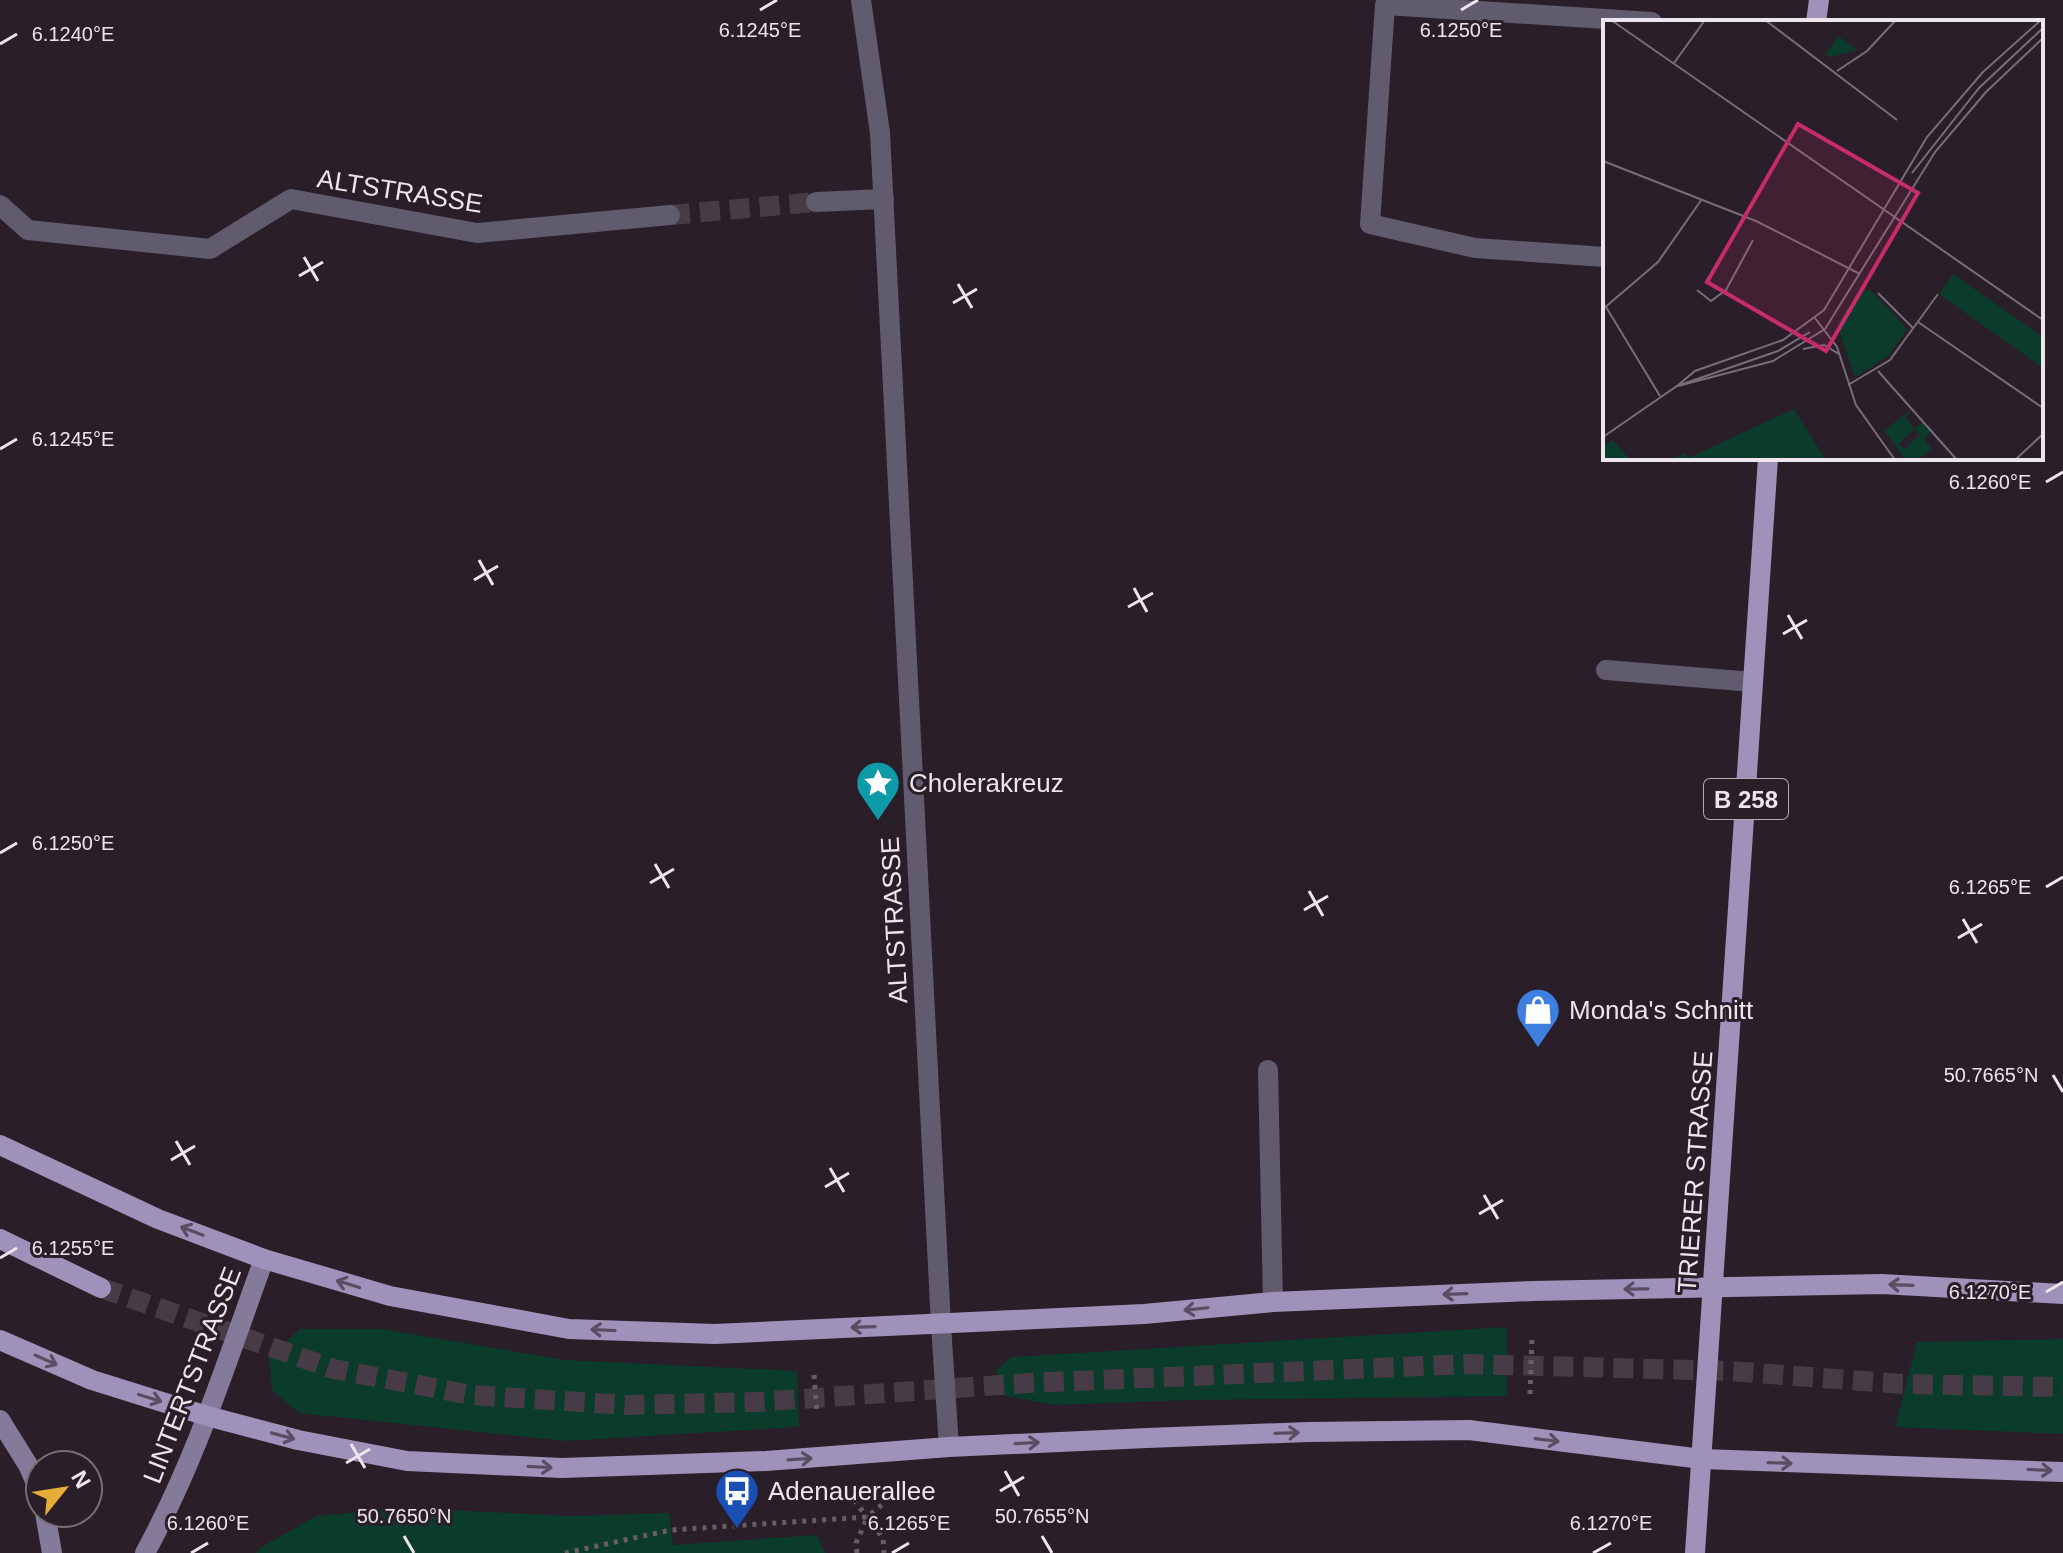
<svg xmlns="http://www.w3.org/2000/svg" width="2063" height="1553" viewBox="0 0 2063 1553" font-family="Helvetica,sans-serif">
	<style>
		.green { fill: #0b3b2a }
		.lines { fill: none; stroke-linecap: round; stroke-linejoin: round }
		.street-tunnel { stroke: #473c46; stroke-width: 20; stroke-dasharray: 20 10; stroke-linecap: butt }
		.primary-tunnel { stroke: #473c46; stroke-width: 20; stroke-dasharray: 20 10; stroke-linecap: butt }
		.path { stroke: #695e68; stroke-width: 5; stroke-dasharray: 4 6; stroke-linecap: butt }
		.lane { stroke: #615b6e; stroke-width: 20 }
		.street { stroke: #615b6e; stroke-width: 20 }
		.secondary { stroke: #847a99; stroke-width: 20 }
		.primary { stroke: #9f92ba; stroke-width: 20 }
		.oneway { stroke: #594c63 }
		.ticks { fill: none; stroke: #ede5ec; stroke-width: 3 }
		.labels { text-anchor: middle; dominant-baseline: central; stroke-width: 6; stroke-linejoin: round; paint-order: stroke }
		.shield { fill: #2a1e29; stroke: #b2a9b2; stroke-width: 2 }
		.shield-label { font-size: 24px; font-weight: bold; fill: #ede5ec }
		.street-label { font-size: 26px; fill: #ede5ec; stroke: #2a1e29 }
		.poi-label { font-size: 26px; fill: #ede5ec; stroke: #2a1e29; text-anchor: start }
		.inset-road { fill: none; stroke: #786e77; stroke-width: 2 }
		.view { fill: #c62c6a; fill-opacity: 0.15; stroke: #c62c6a; stroke-width: 4 }
		.inset-edge { fill: none; stroke: #ede5ec; stroke-width: 4 }
		.ticks-label { font-size: 20px; text-anchor: middle; fill: #ede5ec; stroke: #2a1e29; stroke-width: 6; stroke-linejoin: round; paint-order: stroke }
	</style>
	<rect width="100%" height="100%" fill="#2a1e29"/>
	<!-- green -->
	<g class="green">
		<polygon points="1507,1327 1507,1396 1190,1400 1055,1405 1005,1396 996,1371 1011,1357"/>
		<polygon points="300,1329 382,1329 566,1360 797,1371 799,1427 566,1441 299,1413 272,1390 269,1357"/>
		<polygon points="2063,1339 2063,1434 1895,1427 1917,1342"/>
		<polygon points="403,1508 571,1516 669,1513 673,1545 817,1535 825,1553 256,1553 260,1548 316,1516"/>
	</g>
	<g class="lines">
		<!-- street-tunnel -->
		<polyline class="street-tunnel" points="670,215 816,202"/>
		<!-- primary-tunnel -->
		<polyline class="primary-tunnel" points="101,1288 334,1369 471,1395 625,1405 757,1402 1029,1383 1469,1364 1730,1371 1902,1384 2063,1387"/>
		<!-- path -->
		<g class="path">
			<polyline points="814,1375 817,1413"/>
			<polyline points="1530,1394 1532,1336"/>
			<polyline points="854,1500 883,1538 884,1553"/>
			<polyline points="565,1553 671,1530 867,1517 890,1498"/>
			<polyline points="857,1553 856,1543 867,1518"/>
		</g>
		<!-- lane -->
		<g class="lane">
			<polyline points="1605,257 1475,248 1370,224 1385,5 1652,22"/>
			<polyline points="1606,670 1753,682"/>
			<polyline points="1268,1070 1273,1302"/>
		</g>
		<!-- street -->
		<g class="street">
			<polyline points="861,0 880,133 941,1325 949,1447"/>
			<polyline points="816,202 884,199"/>
			<polyline points="0,205 28,230 210,249 291,199 477,233 670,215"/>
		</g>
		<!-- secondary -->
		<g class="secondary">
			<polyline points="0,1420 28,1465 40,1492"/>
			<polyline points="45,1513 52,1553"/>
			<path d="M145,1553C196,1460 228,1358 264,1259"/>
		</g>
		<!-- primary -->
		<g class="primary">
			<polyline points="1816,22 1819,0"/>
			<polyline points="0,1145 158,1219 264,1259 390,1296 569,1329 715,1334 1144,1314 1273,1302 1533,1291 1882,1284 2063,1294"/>
			<polyline points="0,1239 101,1288"/>
			<polyline points="0,1340 92,1380 207,1416 298,1440 407,1461 562,1468 766,1461 949,1447 1147,1438 1308,1432 1469,1430 1702,1459 2063,1472"/>
			<polyline points="1695,1553 1768,458"/>
		</g>
	</g>
	<!-- one-way arrows -->
	<defs><path id="oneway-shaft" d="M-6 0H5M1.5-3L5.5 0L1.5 3" fill="none" stroke-width="1.6" stroke-linecap="round" stroke-linejoin="round" transform="scale(2)"/></defs>
	<g class="oneway">
		<use href="#oneway-shaft" transform="translate(192 1231) rotate(-159)"/>
		<use href="#oneway-shaft" transform="translate(348 1284) rotate(-163)"/>
		<use href="#oneway-shaft" transform="translate(1901 1285) rotate(-178)"/>
		<use href="#oneway-shaft" transform="translate(1636 1289) rotate(179)"/>
		<use href="#oneway-shaft" transform="translate(1455 1294) rotate(178)"/>
		<use href="#oneway-shaft" transform="translate(1196 1309) rotate(174)"/>
		<use href="#oneway-shaft" transform="translate(863 1327) rotate(178)"/>
		<use href="#oneway-shaft" transform="translate(603 1330) rotate(-177)"/>
		<use href="#oneway-shaft" transform="translate(46 1360) rotate(24)"/>
		<use href="#oneway-shaft" transform="translate(150 1398) rotate(17)"/>
		<use href="#oneway-shaft" transform="translate(1287 1433) rotate(-2)"/>
		<use href="#oneway-shaft" transform="translate(283 1436) rotate(15)"/>
		<use href="#oneway-shaft" transform="translate(1547 1440) rotate(7)"/>
		<use href="#oneway-shaft" transform="translate(1027 1443) rotate(-3)"/>
		<use href="#oneway-shaft" transform="translate(800 1459) rotate(-4)"/>
		<use href="#oneway-shaft" transform="translate(1780 1463) rotate(2)"/>
		<use href="#oneway-shaft" transform="translate(540 1467) rotate(3)"/>
		<use href="#oneway-shaft" transform="translate(2040 1470) rotate(3)"/>
	</g>
	<!-- ticks -->
	<path class="ticks" d="M760,10L777,0M1461,10L1478,0M0,44L17,34M304,257L318,281M299,276L323,262M958,284L972,308M953,303L977,289M0,449L17,439M2046,482L2063,472M479,560L493,585M474,580L498,566M1134,588L1147,612M1128,607L1153,593M1788,615L1802,639M1783,634L1807,620M0,853L17,843M655,864L669,888M650,883L674,869M2046,887L2063,877M1309,891L1323,916M1304,910L1328,896M1963,919L1977,943M1958,938L1982,924M2053,1075L2063,1092M176,1141L190,1165M171,1160L195,1146M830,1168L844,1192M825,1187L849,1173M1484,1195L1498,1219M1479,1214L1503,1200M0,1258L17,1248M2046,1292L2063,1282M351,1444L365,1468M346,1463L370,1449M1005,1471L1019,1496M1000,1491L1024,1477M404,1536L414,1553M1042,1536L1052,1553M191,1553L208,1543M892,1553L909,1543M1593,1553L1611,1543"/>
	<!-- icons -->
	<defs>
		<g id="sight-pin" transform="scale(2.3)"><path d="M0 17L-7.5 6A9.5 9.5 0 1 1 7.5 6Z" fill="#0f9aa8" stroke="#2a1e29"/><path d="M0-6L1.8-2.2L6-1.7L2.9 1.2L3.7 5.4L0 3.3L-3.7 5.4L-2.9 1.2L-6-1.7L-1.8-2.2Z" fill="#fff"/></g>
		<g id="shop-pin" transform="scale(2.3)"><path d="M0 17L-7.5 6A9.5 9.5 0 1 1 7.5 6Z" fill="#3f7fe0" stroke="#2a1e29"/><path d="M-5-2.5h2.3a2.7 3.5 0 0 1 5.4 0H5L5.5 6h-11ZM-1.5-2.5h3a1.5 2.3 0 0 0-3 0Z" fill="#fff"/></g>
		<g id="bus-pin" transform="scale(2.3)"><path d="M0 17L-7.5 6A9.5 9.5 0 1 1 7.5 6Z" fill="#1a4fb4" stroke="#2a1e29"/><path d="M-5-6H5V4H4V6H2V4H-2V6H-4V4H-5ZM-3.5-4V0h7V-4ZM-3.5 1.2v1.5H-2V1.2ZM2 1.2v1.5H3.5V1.2Z" fill="#fff"/></g>
	</defs>
	<g fill-rule="evenodd">
		<use href="#sight-pin" x="878" y="783"/>
		<use href="#shop-pin" x="1538" y="1010"/>
		<use href="#bus-pin" x="737" y="1491"/>
	</g>
	<g class="labels">
		<!-- shield labels -->
		<rect class="shield" x="1704" y="779" width="84" height="40" rx="6"/>
		<g class="shield-label">
			<text x="1746" y="799">B 258</text>
		</g>
		<!-- street labels -->
		<g class="street-label">
			<text transform="translate(400 191) rotate(9)">ALTSTRASSE</text>
			<text transform="translate(894 920) rotate(-93)">ALTSTRASSE</text>
			<text transform="translate(1695 1172) rotate(-86)">TRIERER STRASSE</text>
			<text transform="translate(192 1375) rotate(-69)">LINTERTSTRASSE</text>
		</g>
		<!-- poi labels -->
		<g class="poi-label">
			<text x="909" y="783">Cholerakreuz</text>
			<text x="1569" y="1010">Monda's Schnitt</text>
			<text x="768" y="1491">Adenauerallee</text>
		</g>
	</g>
	<!-- overview -->
	<g transform="translate(1603 20)">
		<rect width="440" height="440" fill="#2a1e29"/>
		<path d="M235,16L255,30L227,37L223,34ZM350,254L440,317V348L336,274ZM258,268L269,271L304,309L285,336L252,357L234,305ZM191,389L223,440H69L82,433L85,438ZM307,390L303,399L311,409L296,424L302,429L316,415L311,409L320,402L328,411L321,419L329,429L314,440H303L281,411ZM9,420L28,440H0V427Z" fill="#0b3b2a"/>
		<path class="inset-road" d="M8,0L440,300M162,0L294,100M71,43L102,0M234,51L264,31L293,0M0,141L153,201L257,254M309,153L376,68L440,8M94,270L108,281L123,270L150,220M275,273L310,308M3,287L57,376M0,289L55,242L99,179M212,298L234,327L253,385L292,440M315,302L440,388M200,329L221,325L236,334M275,351L354,440M245,365L287,340L335,274M74,366L92,351L180,320L221,290L324,117L380,52L438,0M75,366L170,341L222,309L332,132L383,72L440,18M0,417L74,366L175,331L207,312M412,440L440,414"/>
		<path class="view" d="M195,104L315,173L223,331L104,262Z"/>
		<rect width="440" height="440" class="inset-edge"/>
	</g>
	<g class="ticks-label">
		<text x="760" y="37">6.1245°E</text>
		<text x="1461" y="37">6.1250°E</text>
		<text x="73" y="41">6.1240°E</text>
		<text x="73" y="446">6.1245°E</text>
		<text x="1990" y="489">6.1260°E</text>
		<text x="73" y="850">6.1250°E</text>
		<text x="1990" y="894">6.1265°E</text>
		<text x="1991" y="1082">50.7665°N</text>
		<text x="73" y="1255">6.1255°E</text>
		<text x="1990" y="1299">6.1270°E</text>
		<text x="404" y="1523">50.7650°N</text>
		<text x="1042" y="1523">50.7655°N</text>
		<text x="208" y="1530">6.1260°E</text>
		<text x="909" y="1530">6.1265°E</text>
		<text x="1611" y="1530">6.1270°E</text>
	</g>
	<!-- north arrow -->
	<g transform="translate(64 1489) rotate(60)"><circle r="38" fill="#2a1e29" stroke="#786e77" stroke-width="2"/>
	<path d="M0-6L14 30L0 20L-14 30Z" fill="#e5ad35"/>
	<text y="-12" font-size="22" font-weight="bold" text-anchor="middle" fill="#ede5ec">N</text>
	</g>
</svg>
